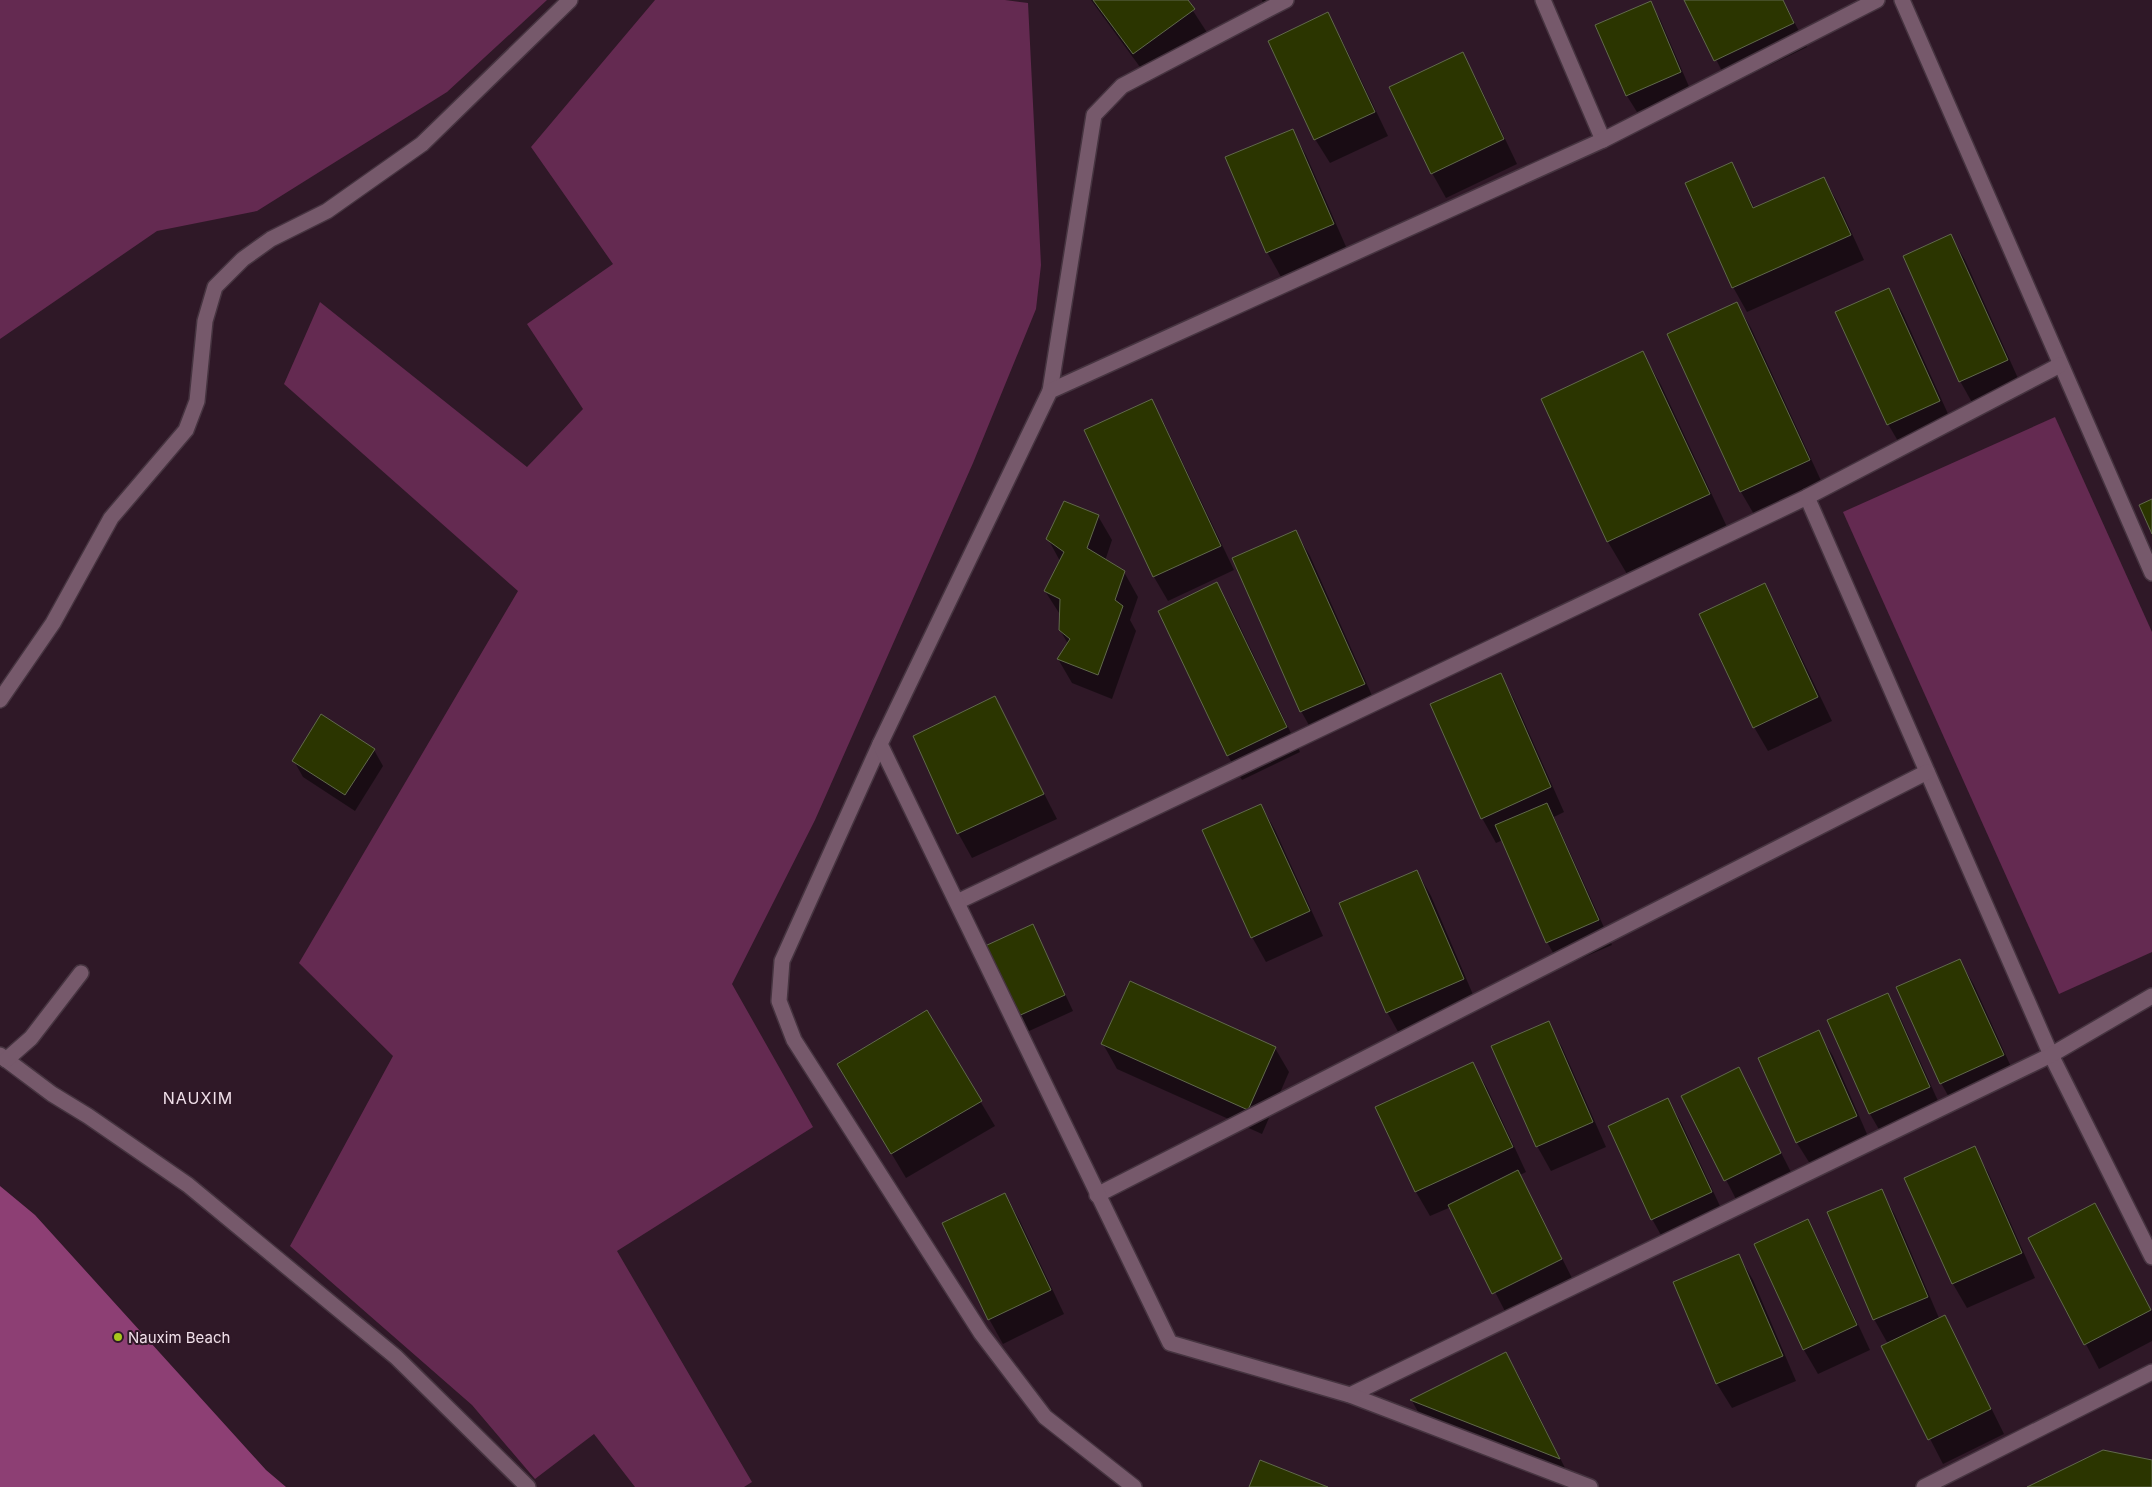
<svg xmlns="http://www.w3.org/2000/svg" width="2152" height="1487" viewBox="0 0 2152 1487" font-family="Inter,sans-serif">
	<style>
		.green { fill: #642a51 }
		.water { fill: #8d3f74 }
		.shadow { fill: #0007 }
		.building { fill: #2b3500; stroke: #61694c }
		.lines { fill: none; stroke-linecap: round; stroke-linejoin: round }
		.street-casing { stroke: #463440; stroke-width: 18 }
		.street { stroke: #76596b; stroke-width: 15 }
		.poi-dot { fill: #a8c71c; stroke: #2f1827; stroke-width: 2 }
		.labels { text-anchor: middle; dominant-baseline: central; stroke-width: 4; stroke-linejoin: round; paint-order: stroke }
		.poi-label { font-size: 15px; fill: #f1e0ea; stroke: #2f1827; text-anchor: start }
		.neighbourhood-label { font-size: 16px; letter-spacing: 1px; fill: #f1e0ea; stroke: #2f1827 }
	</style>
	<rect width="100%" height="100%" fill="#2f1827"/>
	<!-- green -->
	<g class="green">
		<polygon points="0,0 547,0 447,92 257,211 157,231 0,339"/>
		<polygon points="655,0 1005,0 1028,3 1041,265 1036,309 973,463 815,820 732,984 813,1127 617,1251 752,1482 744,1487 635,1487 594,1434 535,1479 472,1405 290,1246 393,1056 299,963 518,591 284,384 320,302 527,467 583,409 527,324 613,264 531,147"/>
		<polygon points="2055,417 2152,632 2152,952 2059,994 1843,512"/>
	</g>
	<!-- water -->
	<polygon class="water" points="0,1186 35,1215 266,1470 286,1487 0,1487"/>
	<!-- shadow -->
	<g class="shadow">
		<polygon points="1091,0 1186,0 1208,34 1148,78"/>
		<polygon points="1262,0 1273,0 1264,5"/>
		<polygon points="1686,0 1783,0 1807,47 1729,85"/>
		<polygon points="1650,3 1660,19 1690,89 1637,112 1627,96 1597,26"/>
		<polygon points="1327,14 1341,38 1388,136 1330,163 1315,139"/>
		<polygon points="1462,53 1476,78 1517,164 1446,198 1432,173"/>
		<polygon points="1292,130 1306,155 1347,249 1281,277 1267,252"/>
		<polygon points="1732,164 1755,209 1824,178 1838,203 1864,260 1747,312 1733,287"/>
		<polygon points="1951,236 1965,260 2021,385 1974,406 1960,381"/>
		<polygon points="1889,289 1903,314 1953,425 1902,448 1888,424"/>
		<polygon points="1737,304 1751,328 1823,485 1755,516 1741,492 1669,335"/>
		<polygon points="1643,353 1661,385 1727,527 1627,574 1608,542 1543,400"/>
		<polygon points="1151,401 1165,425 1234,570 1168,601 1154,577"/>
		<polygon points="1098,516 1112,540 1105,561 1124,572 1138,597 1130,620 1136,631 1112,699 1072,683 1058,659 1068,644 1060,630 1061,616 1045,591 1060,561 1048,539"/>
		<polygon points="1296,532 1310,556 1378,709 1315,736 1301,711 1233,559"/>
		<polygon points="1217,584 1231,608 1300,752 1242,780 1228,756 1159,612"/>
		<polygon points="1764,585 1778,609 1832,721 1768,751 1754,727"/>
		<polygon points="1500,675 1514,699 1564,812 1554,817 1612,945 1561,967 1547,942 1503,840 1496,843 1482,818"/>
		<polygon points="995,697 1057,819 972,858 958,833"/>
		<polygon points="374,750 383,766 355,811 303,777 294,761"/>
		<polygon points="1261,805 1275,830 1323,936 1266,962 1252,937 1204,830"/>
		<polygon points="1417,871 1431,896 1477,1004 1401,1037 1387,1012"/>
		<polygon points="1033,926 1073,1011 1027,1032 1017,1016"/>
		<polygon points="1960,961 1974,985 2017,1080 1955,1108 1941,1083"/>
		<polygon points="1887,994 1901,1019 1943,1112 1884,1138 1870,1114 1829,1021"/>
		<polygon points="1548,1023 1562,1047 1606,1147 1551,1171 1537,1146"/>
		<polygon points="1818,1032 1833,1056 1870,1141 1812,1167 1797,1143 1760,1058"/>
		<polygon points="1103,1044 1275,1048 1289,1072 1262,1134 1117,1069"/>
		<polygon points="1473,1064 1487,1088 1526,1172 1520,1175 1575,1284 1508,1317 1451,1207 1430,1216 1416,1192 1377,1108"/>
		<polygon points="1738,1069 1794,1178 1739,1205 1683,1096"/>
		<polygon points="853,1089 980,1101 995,1126 906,1178"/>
		<polygon points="1668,1099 1682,1124 1725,1217 1666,1244 1652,1219"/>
		<polygon points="1974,1148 1988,1172 2035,1278 1967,1308 1953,1284 1905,1178"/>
		<polygon points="1881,1190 1895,1215 1939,1318 1944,1316 1958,1341 2004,1434 1943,1464 1882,1346 1888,1344 1874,1319"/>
		<polygon points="1005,1194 1019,1219 1064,1314 1003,1344 989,1319"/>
		<polygon points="2095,1204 2152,1311 2152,1341 2099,1369 2030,1238"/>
		<polygon points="1807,1220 1821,1245 1870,1350 1818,1374 1804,1350 1756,1244"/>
		<polygon points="1739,1256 1753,1280 1796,1381 1732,1408 1717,1384 1674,1283"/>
		<polygon points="1506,1353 1520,1378 1572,1482 1425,1424 1412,1401"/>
	</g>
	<!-- building -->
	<g class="building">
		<polygon points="1093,0 1188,0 1195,9 1133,54"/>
		<polygon points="1684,0 1783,0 1794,23 1714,61"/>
		<polygon points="1651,1 1681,72 1626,96 1595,25"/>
		<polygon points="1328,12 1375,112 1314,140 1268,41"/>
		<polygon points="1463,52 1504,139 1431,174 1389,87"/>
		<polygon points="1293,129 1334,224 1266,253 1225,157"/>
		<polygon points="1732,162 1753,208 1824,177 1851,235 1732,288 1685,183"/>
		<polygon points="1951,234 2008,360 1959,382 1903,256"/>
		<polygon points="1889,288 1940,401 1887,425 1835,312"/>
		<polygon points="1737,302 1810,460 1740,492 1667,334"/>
		<polygon points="1643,351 1710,494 1607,542 1541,399"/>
		<polygon points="1152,399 1221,546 1153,577 1084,430"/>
		<polygon points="2152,499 2152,534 2139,505"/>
		<polygon points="1064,501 1099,515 1087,548 1125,571 1115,600 1123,606 1098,675 1057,659 1070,639 1059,630 1060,599 1044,591 1064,552 1046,539"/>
		<polygon points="1296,530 1365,684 1300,712 1232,558"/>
		<polygon points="1217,582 1287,727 1227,756 1158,611"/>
		<polygon points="1765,583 1818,697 1753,728 1699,614"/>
		<polygon points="1501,673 1551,787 1481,819 1430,704"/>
		<polygon points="995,696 1044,794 957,834 913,736"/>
		<polygon points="321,714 375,749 345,795 292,761"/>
		<polygon points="1547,803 1599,920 1546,943 1495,825"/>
		<polygon points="1261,804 1310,911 1251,938 1202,830"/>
		<polygon points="1417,870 1464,979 1386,1013 1339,903"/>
		<polygon points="1033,924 1065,995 1016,1017 985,946"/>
		<polygon points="1960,959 2004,1055 1940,1084 1896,987"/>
		<polygon points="1130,981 1276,1047 1248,1110 1101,1044"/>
		<polygon points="1888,993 1930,1087 1869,1114 1827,1020"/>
		<polygon points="927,1010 982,1101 891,1154 837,1064"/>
		<polygon points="1549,1021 1593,1122 1536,1147 1491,1046"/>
		<polygon points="1819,1030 1857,1116 1796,1143 1758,1058"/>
		<polygon points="1473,1062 1513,1147 1415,1192 1375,1107"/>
		<polygon points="1739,1067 1781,1153 1724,1181 1681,1096"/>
		<polygon points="1668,1098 1712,1192 1651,1220 1608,1126"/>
		<polygon points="1975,1146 2022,1253 1952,1284 1904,1178"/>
		<polygon points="1518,1170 1562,1259 1492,1294 1448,1205"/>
		<polygon points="1882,1189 1928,1297 1873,1320 1827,1212"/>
		<polygon points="1005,1193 1051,1290 988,1320 942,1223"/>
		<polygon points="2095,1203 2151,1310 2084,1345 2028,1238"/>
		<polygon points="1808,1219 1857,1325 1803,1350 1754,1244"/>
		<polygon points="1739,1254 1783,1356 1716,1384 1673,1282"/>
		<polygon points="1945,1315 1991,1409 1928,1440 1881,1346"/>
		<polygon points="1506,1352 1560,1459 1410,1400"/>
		<polygon points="2103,1450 2152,1460 2152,1487 2027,1487"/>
		<polygon points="1260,1460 1328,1487 1249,1487"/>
	</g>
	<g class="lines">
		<!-- street casing -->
		<g class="street-casing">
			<g id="street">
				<polyline points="1543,0 1603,140"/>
				<polyline points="1902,0 2152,573"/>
				<polyline points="1050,391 1094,115 1122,86 1286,0"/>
				<polyline points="1807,497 2051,1055 2152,1257"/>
				<polyline points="0,700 53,623 111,518 186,430 197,401 205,321 215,287 243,259 271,239 327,211 422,144 570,0"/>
				<polyline points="880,744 782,961 779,1001 794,1040 981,1333 1045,1417 1134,1487"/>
				<polyline points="957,902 1807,497 2060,365"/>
				<polyline points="0,1055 52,1094 88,1116 188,1185 396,1357 528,1487"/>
				<polyline points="6,1060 31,1038 81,973"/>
				<polyline points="1097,1195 1927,772"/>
				<polyline points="1350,1395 2051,1055 2152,996"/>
				<polyline points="1590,1487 1350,1395 1170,1343 880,744 1050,391 1603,140 1877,0"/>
				<polyline points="1924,1487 2152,1372"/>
			</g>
		</g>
		<!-- street -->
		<use href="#street" class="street"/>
	</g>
	<!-- markers -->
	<circle class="poi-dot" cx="118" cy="1337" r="5"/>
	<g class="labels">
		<!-- poi labels -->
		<g class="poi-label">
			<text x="128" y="1337">Nauxim Beach</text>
		</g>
		<!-- neighbourhood labels -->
		<g class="neighbourhood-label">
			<text x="198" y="1098">NAUXIM</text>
		</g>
	</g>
</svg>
